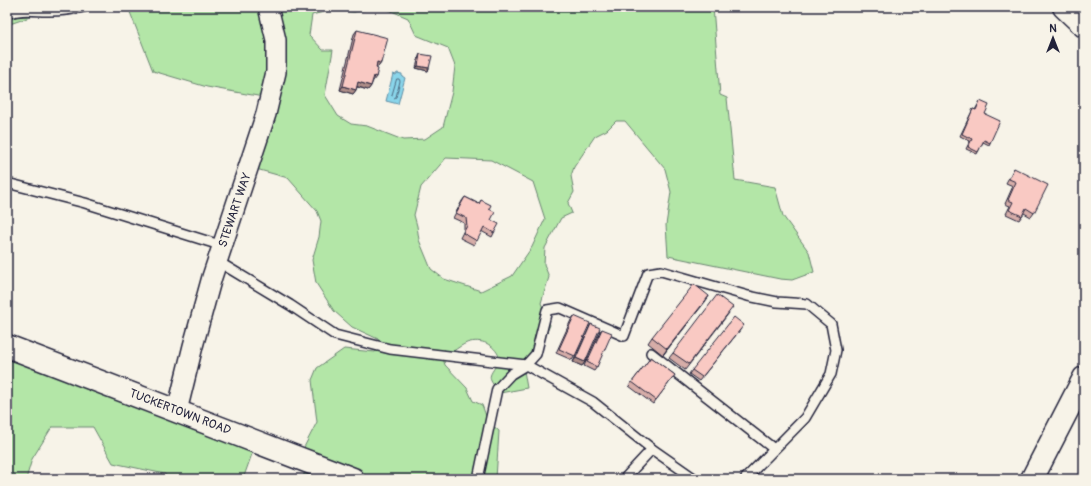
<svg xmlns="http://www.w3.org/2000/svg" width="1091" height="486" viewBox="0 0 1091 486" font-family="Pangolin,sans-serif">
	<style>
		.green { fill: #b3e6a7; stroke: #6a8471; fill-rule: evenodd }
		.water { fill: #8ad5ea; stroke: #608da4 }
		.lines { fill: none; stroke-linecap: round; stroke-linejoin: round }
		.shore { stroke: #4c6a81; stroke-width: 1 }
		.lane-casing { stroke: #22223b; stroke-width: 12 }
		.street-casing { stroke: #22223b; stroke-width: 22 }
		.secondary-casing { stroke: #22223b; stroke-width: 25 }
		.lane { stroke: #f7f3e8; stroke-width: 9 }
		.street { stroke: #f7f3e8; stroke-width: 19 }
		.secondary { stroke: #f7f3e8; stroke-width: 22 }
		.wall { fill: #d6ada8; stroke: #22223b }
		.shaded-wall { fill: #ae8d88; stroke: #22223b }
		.building { fill: #f9c9c3; stroke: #22223b }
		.labels { text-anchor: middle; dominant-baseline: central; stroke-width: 4; stroke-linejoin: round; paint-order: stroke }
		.street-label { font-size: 12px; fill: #22223b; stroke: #f7f3e8 }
	</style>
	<rect width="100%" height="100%" fill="#f7f3e8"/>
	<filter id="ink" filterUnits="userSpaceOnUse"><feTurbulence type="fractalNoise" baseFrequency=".025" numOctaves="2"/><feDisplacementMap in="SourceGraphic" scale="8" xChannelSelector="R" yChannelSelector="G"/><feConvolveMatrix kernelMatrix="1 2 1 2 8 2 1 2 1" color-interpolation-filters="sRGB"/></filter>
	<g filter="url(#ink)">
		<!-- green -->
		<g class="green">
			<polygon points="7,7 28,7 30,17 7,25"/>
			<path d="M128,7H379L354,12L331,10L312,15L309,35L323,50H333L325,95L338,116L351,124L367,126L403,140L425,139L443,127L452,92L455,66L448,48L416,35L408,18L382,7H713L720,95L727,98L735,180L775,187L783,216L809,252L814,272L792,280L780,279L668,256L666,225L671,192L665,169L625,121H616L607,130L595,136L574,167L571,176L574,192L568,203L572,213L561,218L545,248L544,264L549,277L541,303L550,325L540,348L523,365L527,388L500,393C485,375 489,378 500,359C496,346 484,339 470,342C463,343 450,354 443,358L445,365L467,388L473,401L482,405L488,421L499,431L496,479H302L309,463L300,455L317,422L312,380L317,368L344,349L375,352L380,348L378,339L352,327L334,311L316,283L312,260L319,237L321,221L317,211L288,178L249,167L269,98L207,87L153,71ZM446,158L491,160L533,182L545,219L532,247L512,276L481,291L444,279L431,269L419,240L417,226L414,215L421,187Z"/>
			<polygon points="7,342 257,440 243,479 167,479 165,474 113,463 93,427 52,427 32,459 26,479 7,479"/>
		</g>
		<!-- water -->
		<polygon class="water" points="397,73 402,74 402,76 405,78 398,104 386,101 393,74 396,75"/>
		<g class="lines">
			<!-- shore -->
			<polygon class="shore" points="397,79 399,79 400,81 396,97 394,98 392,96"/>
			<!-- lane casing -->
			<g class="lane-casing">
				<g id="lane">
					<path d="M7,14C19,8 36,11 49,11C60,11 72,10 84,7"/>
					<polyline points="7,183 85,203 223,246"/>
					<polyline points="217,261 290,305 335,335 390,349 526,365 593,402 652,449"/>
					<polyline points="651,353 774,449"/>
					<polyline points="478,479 497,389 511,374 526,365 536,354 547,310 560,308 624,336 648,273 661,271 748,296 777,302 807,304 831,324 836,350 831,374 805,418 745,479"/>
					<polyline points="624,479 652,449 695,479"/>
				</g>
			</g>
			<!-- street casing -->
			<g class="street-casing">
				<polyline id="street" points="177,411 193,346 212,277 266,114 276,72 276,40 268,7"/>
			</g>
			<!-- secondary casing -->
			<g class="secondary-casing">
				<g id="secondary">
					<polyline points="1064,7 1084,26"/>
					<polyline points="7,346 353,479"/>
					<polyline points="1032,479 1084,378"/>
				</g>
			</g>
			<!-- lane -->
			<use href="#lane" class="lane"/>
			<!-- street -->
			<use href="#street" class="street"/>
			<!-- secondary -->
			<use href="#secondary" class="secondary"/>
		</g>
		<!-- wall -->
		<g class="wall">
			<polygon points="357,30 381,63 378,67 376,66 376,77 373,81 371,86 368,90 357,87 356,90 353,94 340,90 354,34"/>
			<polygon points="420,54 429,68 428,71 416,68 419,56"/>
			<polygon points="980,101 985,114 990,143 989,145 983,142 977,154 966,149 970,141 960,136 972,111 973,109 975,110"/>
			<polygon points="1014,168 1034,213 1031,217 1024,213 1019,220 1006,214 1010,206 1005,204 1013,186 1006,183"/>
			<polygon points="465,197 479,204 481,200 489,209 491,220 494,233 492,237 481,231 474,245 460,238 464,230 464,223 453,218 462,201"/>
			<polygon points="709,296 663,355 648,343 652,337"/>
			<polygon points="729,313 685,370 669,358 673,353"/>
			<polygon points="574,316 575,356 572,360 556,353 571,320"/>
			<polygon points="591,324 585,362 582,366 573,362 589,328"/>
			<polygon points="602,329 597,367 594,371 584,366 599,333"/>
			<polygon points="741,329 699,381 689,374 692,370"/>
			<polygon points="651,357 675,375 653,404 629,386"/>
		</g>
		<!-- shaded-wall -->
		<g class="shaded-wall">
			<polygon points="377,62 381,63 378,67 375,66"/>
			<polygon points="418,66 429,68 428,71 416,68"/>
			<polygon points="358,82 371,86 368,90 355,86"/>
			<polygon points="343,86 356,90 353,94 340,90"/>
			<polygon points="709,296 705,302 663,355 667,349"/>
			<polygon points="576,358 585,362 582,366 573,362"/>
		</g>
		<!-- building -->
		<g class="building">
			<polygon points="357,30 388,38 381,63 377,62 376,68 378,69 376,77 374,76 371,86 358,82 356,90 343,86"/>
			<polygon points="420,54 432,56 429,68 418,66"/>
			<polygon points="980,101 989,105 985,114 1000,121 990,143 984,140 978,152 968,147 972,139 962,134 973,109 976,110"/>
			<polygon points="1014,168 1048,185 1034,213 1026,208 1022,216 1009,210 1013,202 1008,200 1016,182 1009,179"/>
			<polygon points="465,197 479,204 481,200 491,205 489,209 495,212 491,220 499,224 494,233 484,227 477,241 463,233 467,226 466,218 456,213"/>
			<polygon points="694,284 709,296 667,349 652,337"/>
			<polygon points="717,295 733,307 689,364 673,353"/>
			<polygon points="574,316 590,323 575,356 559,349"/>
			<polygon points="734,317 744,325 702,377 692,370"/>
			<polygon points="591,324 600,328 585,362 576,358"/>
			<polygon points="602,329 612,333 597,367 587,362"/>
			<polygon points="651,357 675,375 656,400 632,382"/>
		</g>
	</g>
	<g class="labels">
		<!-- street labels -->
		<g class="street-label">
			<text transform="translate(235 210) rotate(-71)">STEWART WAY</text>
			<text transform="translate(180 412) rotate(21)">TUCKERTOWN ROAD</text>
		</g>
	</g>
	<!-- margin -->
	<rect width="1091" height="486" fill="none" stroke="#f7f3e8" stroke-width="24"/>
	<rect x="12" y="12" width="1067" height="462" fill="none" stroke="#22223b" stroke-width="1.5" filter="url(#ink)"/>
	<!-- north arrow -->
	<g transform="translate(1053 38)" stroke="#f7f3e8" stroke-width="3" paint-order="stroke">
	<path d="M0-3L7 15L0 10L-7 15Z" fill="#22223b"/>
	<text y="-6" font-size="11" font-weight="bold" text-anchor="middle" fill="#22223b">N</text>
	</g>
</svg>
